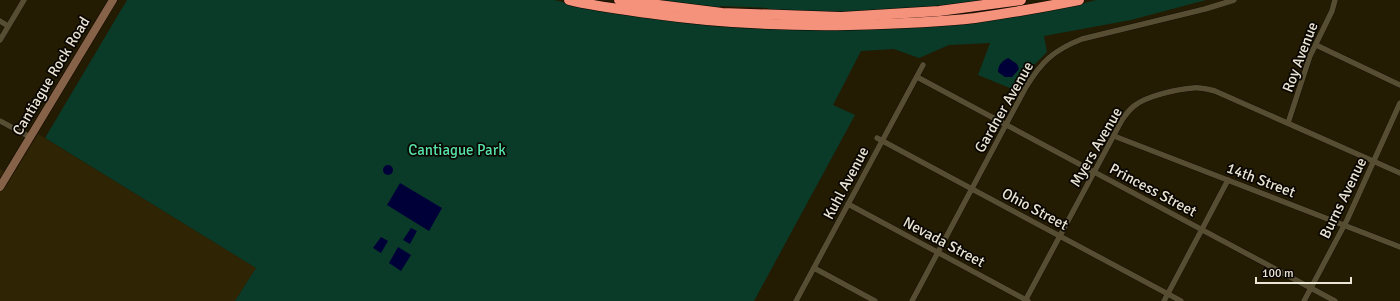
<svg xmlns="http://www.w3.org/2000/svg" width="1400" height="301" viewBox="0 0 1400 301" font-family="Signika,sans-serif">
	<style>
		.built { fill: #2f2403 }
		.green { fill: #0a3b28 }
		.water { fill: #000038 }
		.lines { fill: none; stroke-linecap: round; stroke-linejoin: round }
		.minor-casing { stroke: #0d0600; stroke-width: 6 }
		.secondary-casing { stroke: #0d0600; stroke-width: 9 }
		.motorway-casing { stroke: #0d0600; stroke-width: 11 }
		.minor { stroke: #564d33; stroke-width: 5.5 }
		.secondary { stroke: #866249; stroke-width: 8 }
		.motorway { stroke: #f5927b; stroke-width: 10 }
		.labels { text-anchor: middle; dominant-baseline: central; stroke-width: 3.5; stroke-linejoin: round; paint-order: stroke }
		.street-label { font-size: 15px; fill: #eae4d5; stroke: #0a0601 }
		.park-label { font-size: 15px; fill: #56e4aa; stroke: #0a0601 }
	</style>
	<rect width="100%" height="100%" fill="#241b03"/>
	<!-- built -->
	<polygon class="built" points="38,134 256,268 235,301 0,301 0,169 12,176"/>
	<!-- green -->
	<polygon class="green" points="127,0 554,0 592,9 685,23 695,5 657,0 996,0 894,10 829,12 775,11 767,8 720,6 710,26 756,28 862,29 1077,5 1096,0 1206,0 1131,20 1044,36 1047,52 1033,66 1020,92 978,75 990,43 949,45 919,58 894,49 861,51 833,105 855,115 754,301 235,301 256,268 45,138"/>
	<!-- water -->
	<g class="water">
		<path d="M1008,58L1017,64L1019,69L1012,77H1005L998,72C998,65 1002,61 1008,58Z"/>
		<circle cx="388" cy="170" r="5"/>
		<polygon points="400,183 442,208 429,231 387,205"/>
		<polygon points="411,228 417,231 410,244 403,240"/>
		<polygon points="381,237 388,241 381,253 373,248"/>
		<polygon points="398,247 411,255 401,271 389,263"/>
	</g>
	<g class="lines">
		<!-- minor casing -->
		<g class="minor-casing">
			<g id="minor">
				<polyline points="0,21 8,26"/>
				<polyline points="0,40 24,0"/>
				<polyline points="1316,45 1400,85"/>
				<polyline points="917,77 1335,301"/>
				<polyline points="0,121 30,137"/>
				<polyline points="1288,123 1310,56 1332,11 1335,0"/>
				<polyline points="1114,136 1400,247"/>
				<polyline points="877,138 1181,301"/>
				<polyline points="848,204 1028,301"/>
				<polyline points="814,268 875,301"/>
				<polyline points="796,301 923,65"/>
				<path d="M912,301L1026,87C1042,61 1054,50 1082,39L1205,9L1234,0"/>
				<path d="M1025,301L1122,120C1126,114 1129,110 1134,106C1146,96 1178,89 1193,88C1200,87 1207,89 1215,91L1400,173"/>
				<polyline points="1164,301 1228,180"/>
				<polyline points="1304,301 1347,220 1400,103"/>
			</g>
		</g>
		<!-- secondary casing -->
		<g class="secondary-casing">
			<polyline id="secondary" points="0,187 113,0"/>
		</g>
		<!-- motorway casing -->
		<g class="motorway-casing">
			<g id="motorway">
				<path d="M569,0C597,7 626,10 655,14C719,23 783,26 848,25C890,24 933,23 975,18C1010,13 1044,7 1079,0"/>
				<polyline points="619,0 722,13 841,17 939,11 1021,0"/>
			</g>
		</g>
		<!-- minor -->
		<use href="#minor" class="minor"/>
		<!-- secondary -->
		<use href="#secondary" class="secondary"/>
		<!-- motorway -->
		<use href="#motorway" class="motorway"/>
	</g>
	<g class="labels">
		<!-- street labels -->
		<g class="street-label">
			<text transform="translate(1300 57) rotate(-69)">Roy Avenue</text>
			<text transform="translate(51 76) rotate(-59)">Cantiague Rock Road</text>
			<text transform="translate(1004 107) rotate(-60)">Gardner Avenue</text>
			<text transform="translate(1096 147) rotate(-60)">Myers Avenue</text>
			<text transform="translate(1261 180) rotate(21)">14th Street</text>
			<text transform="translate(846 183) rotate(-62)">Kuhl Avenue</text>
			<text transform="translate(1153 190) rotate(28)">Princess Street</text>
			<text transform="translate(1343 198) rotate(-64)">Burns Avenue</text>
			<text transform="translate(1035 209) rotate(28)">Ohio Street</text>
			<text transform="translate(944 242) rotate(28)">Nevada Street</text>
		</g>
		<!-- park labels -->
		<g class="park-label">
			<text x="457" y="150">Cantiague Park</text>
		</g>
	</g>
	<!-- scale -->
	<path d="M1256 277v6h95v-6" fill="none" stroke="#eae4d5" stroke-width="2"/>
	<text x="1262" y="277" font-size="12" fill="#eae4d5" stroke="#0a0601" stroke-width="3" paint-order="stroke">100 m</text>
</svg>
